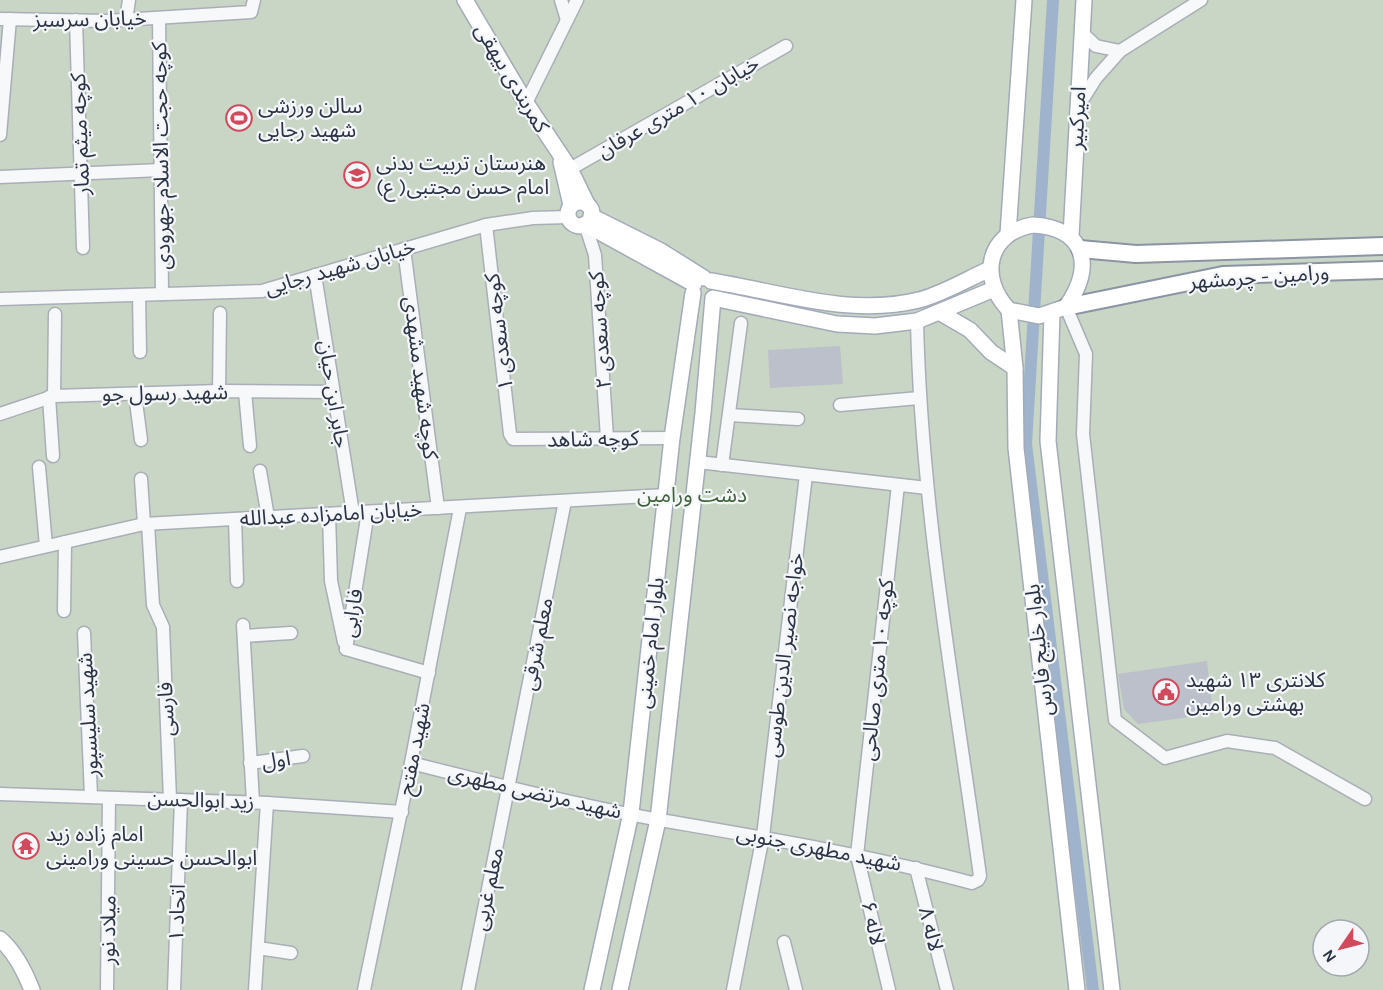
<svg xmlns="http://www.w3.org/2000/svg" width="1383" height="990" viewBox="0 0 1383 990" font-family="Karla,'Noto Sans Arabic',sans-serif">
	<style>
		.green { fill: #c9d6c5; fill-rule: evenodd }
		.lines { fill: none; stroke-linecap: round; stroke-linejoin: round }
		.canal { stroke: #9fb4cc; stroke-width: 12 }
		.building { fill: #bbc0ca }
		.minor-casing { stroke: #a9aeb7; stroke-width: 15 }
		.major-casing { stroke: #a3abb8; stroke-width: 18 }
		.highway-casing { stroke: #8b94a3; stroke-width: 20 }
		.minor { stroke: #f7f8fa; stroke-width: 12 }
		.major { stroke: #fff; stroke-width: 15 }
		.highway { stroke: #fff; stroke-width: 16 }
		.labels { text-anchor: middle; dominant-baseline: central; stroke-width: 4.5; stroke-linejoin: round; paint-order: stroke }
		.street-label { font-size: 21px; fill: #2b3445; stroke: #f4f6f9 }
		.poi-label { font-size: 21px; fill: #2b3445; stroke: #f4f6f9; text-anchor: start }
		.park-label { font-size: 21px; fill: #3f6138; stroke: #f4f6f9 }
	</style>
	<rect width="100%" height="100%" fill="#e4e7ec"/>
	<!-- green -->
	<path class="green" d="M0,0H1383V990H0ZM1323,930H1359V966H1323Z"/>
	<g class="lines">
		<!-- canal -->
		<polyline class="canal" points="1053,0 1026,444 1093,990"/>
	</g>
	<!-- building -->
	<g class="building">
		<polygon points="840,346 843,384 770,388 768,350"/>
		<polygon points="1207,661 1213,714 1138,724 1124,709 1118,674"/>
	</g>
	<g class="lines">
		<!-- minor casing -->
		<g class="minor-casing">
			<g id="minor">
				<polyline points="561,0 567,20"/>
				<polyline points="159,18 162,294"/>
				<polyline points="0,19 106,21 251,12 254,0"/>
				<polyline points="76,20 83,248"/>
				<polyline points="126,20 129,0"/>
				<polyline points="1081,32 1096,46 1120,51"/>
				<polyline points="526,103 577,0"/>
				<polyline points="1079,105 1096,78 1120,51 1201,0"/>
				<polyline points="0,135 10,19"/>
				<polyline points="570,169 786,46"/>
				<polyline points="0,177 161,170"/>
				<polyline points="585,224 595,255 607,438"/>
				<polyline points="486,225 510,434 513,439 672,438"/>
				<polyline points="404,249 438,508"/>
				<polyline points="315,275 353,513"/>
				<polyline points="139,295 140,352"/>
				<polyline points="0,299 262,291 486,225 533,218 568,217"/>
				<polyline points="1066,307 1086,354 1083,434 1115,720 1165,758 1227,741 1275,748 1365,799"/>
				<polyline points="219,391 220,313"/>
				<polyline points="245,392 250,446"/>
				<polyline points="135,394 141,440"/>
				<polyline points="54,396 55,314"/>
				<polyline points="49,397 53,456"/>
				<polyline points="840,405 919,398"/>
				<polyline points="0,414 54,396 219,391 333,392"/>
				<polyline points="729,415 798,419"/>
				<polyline points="698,462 927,488"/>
				<polyline points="722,465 741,323"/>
				<polyline points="39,467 46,546"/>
				<polyline points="260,471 268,517"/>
				<polyline points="141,479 144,524"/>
				<polyline points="329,514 331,581 344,642"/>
				<polyline points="235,519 237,581"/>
				<polyline points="148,524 153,605 163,627 170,799"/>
				<polyline points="0,557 144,524 666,495"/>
				<polyline points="64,611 65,542"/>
				<polyline points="243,625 253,802"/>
				<polyline points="84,633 91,796"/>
				<polyline points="244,636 291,633"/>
				<polyline points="346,649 368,512"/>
				<polyline points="346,649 429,673"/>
				<polyline points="250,763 303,756"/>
				<path d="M411,763C494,784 577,805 660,820C765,838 869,855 972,883L978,880L980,876C955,692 921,507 917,321"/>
				<polyline points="0,794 267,803 402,812"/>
				<polyline points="916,868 947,990"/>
				<polyline points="784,942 796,990"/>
				<polyline points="258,948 291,953"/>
				<polyline points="107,990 109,798"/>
				<polyline points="174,990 181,800"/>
				<polyline points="255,990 267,803"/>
				<polyline points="364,990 411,763 460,508"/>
				<polyline points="468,990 565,501"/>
				<polyline points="733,990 763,836 806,475"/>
				<polyline points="889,990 857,855 898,485"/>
			</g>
		</g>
		<!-- major casing -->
		<g class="major-casing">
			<g id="major">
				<polyline points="465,0 526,103 570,169 587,204"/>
				<polyline points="561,162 571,205"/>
				<circle cx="580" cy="214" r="12"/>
				<polyline points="591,216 661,251 704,278"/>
				<polyline points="585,224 694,284"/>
				<path d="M1033,225C1086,228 1095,267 1066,307L1039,316L1009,310C979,279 986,233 1033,225Z"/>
				<polyline points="1008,234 1024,0"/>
				<polyline points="1071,236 1084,0"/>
				<path d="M711,281C780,292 849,317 919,300C943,294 967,279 990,269"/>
				<polyline points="1009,310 1015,368 1016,448 1077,990"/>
				<polyline points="939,312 970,330 991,352 1015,368"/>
				<polyline points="1052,313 1048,441 1112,990"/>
				<path d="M0,939C15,952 25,972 32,990"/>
				<polyline points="592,990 631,813 672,438 693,293"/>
				<polyline points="620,990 658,820 703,413 713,298 837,324 875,326 917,321 994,289"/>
			</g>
		</g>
		<!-- highway casing -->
		<g class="highway-casing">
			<g id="highway">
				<polyline points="1080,249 1136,254 1383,246"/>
				<polyline points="1066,307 1223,275 1383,270"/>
			</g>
		</g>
		<!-- minor -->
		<use href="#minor" class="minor"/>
		<!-- major -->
		<use href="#major" class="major"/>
		<!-- highway -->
		<use href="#highway" class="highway"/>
	</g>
	<!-- icons -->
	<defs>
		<g id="stadium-ring" transform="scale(1.35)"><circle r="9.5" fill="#f4f6f9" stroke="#d1495b" stroke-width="1.5"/><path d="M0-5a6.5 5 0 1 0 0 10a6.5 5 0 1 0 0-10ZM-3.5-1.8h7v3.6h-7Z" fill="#d1495b"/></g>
		<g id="school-ring" transform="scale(1.35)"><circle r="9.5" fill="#f4f6f9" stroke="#d1495b" stroke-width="1.5"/><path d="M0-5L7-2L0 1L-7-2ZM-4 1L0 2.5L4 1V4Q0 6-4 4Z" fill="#d1495b"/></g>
		<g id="civic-ring" transform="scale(1.35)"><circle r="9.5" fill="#f4f6f9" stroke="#d1495b" stroke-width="1.5"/><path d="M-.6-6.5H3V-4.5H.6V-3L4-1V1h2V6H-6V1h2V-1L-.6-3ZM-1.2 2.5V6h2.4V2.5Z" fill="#d1495b"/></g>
		<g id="temple-ring" transform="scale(1.35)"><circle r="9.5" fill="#f4f6f9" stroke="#d1495b" stroke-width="1.5"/><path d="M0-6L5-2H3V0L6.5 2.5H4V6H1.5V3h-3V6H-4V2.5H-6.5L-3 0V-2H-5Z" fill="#d1495b"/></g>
	</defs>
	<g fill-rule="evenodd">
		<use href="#stadium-ring" x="239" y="118"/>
		<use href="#school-ring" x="357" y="175"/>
		<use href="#civic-ring" x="1166" y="692"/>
		<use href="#temple-ring" x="26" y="846"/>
	</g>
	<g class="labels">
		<!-- street labels -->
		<g class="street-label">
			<text transform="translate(90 19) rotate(-1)">خیابان سرسبز</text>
			<text transform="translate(512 78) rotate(59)">کمربندی بیهقی</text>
			<text transform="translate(678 107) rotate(-30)">خیابان ۱۰ متری عرفان</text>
			<text transform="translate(1077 118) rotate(-87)">امیرکبیر</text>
			<text transform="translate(80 134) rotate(-92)">کوچه میثم تمار</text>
			<text transform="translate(161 156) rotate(-91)">کوچه حجت الاسلام جهرودی</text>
			<text transform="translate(340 267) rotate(-16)">خیابان شهید رجایی</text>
			<text transform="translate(1259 277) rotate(-4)">ورامین - چرمشهر</text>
			<text transform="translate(600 330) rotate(-94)">کوچه سعدی ۲</text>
			<text transform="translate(499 332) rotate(-97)">کوچه سعدی ۱</text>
			<text transform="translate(421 378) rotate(83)">کوچه شهید مشهدی</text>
			<text transform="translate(165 393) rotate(-1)">شهید رسول جو</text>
			<text transform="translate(334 394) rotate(81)">جابر ابن حیان</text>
			<text transform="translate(593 439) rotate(-1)">کوچه شاهد</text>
			<text transform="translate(331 514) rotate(-3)">خیابان امامزاده عبدالله</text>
			<text transform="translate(352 613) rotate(-81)">فارابی</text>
			<text transform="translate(650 643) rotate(-84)">بلوار امام خمینی</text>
			<text transform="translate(537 644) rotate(-79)">معلم شرقی</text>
			<text transform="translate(1039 650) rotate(-96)">بلوار خلیج فارس</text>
			<text transform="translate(784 655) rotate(-83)">خواجه نصیر الدین طوسی</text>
			<text transform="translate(877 670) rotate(-84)">کوچه ۱۰ متری صالحی</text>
			<text transform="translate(166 709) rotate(-92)">فارسی</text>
			<text transform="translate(88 715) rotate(-93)">شهید سلیسپور</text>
			<text transform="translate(414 749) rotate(-79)">شهید مفتح</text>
			<text transform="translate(276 760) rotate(-8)">اول</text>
			<text transform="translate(535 792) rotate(13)">شهید مرتضی مطهری</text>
			<text transform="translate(201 800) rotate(2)">زید ابوالحسن</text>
			<text transform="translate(819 848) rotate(11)">شهید مطهری جنوبی</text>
			<text transform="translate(488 889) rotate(-78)">معلم غربی</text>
			<text transform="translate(177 913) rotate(-88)">اتحاد ۱</text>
			<text transform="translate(873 923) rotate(77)">لاله ۶</text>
			<text transform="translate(931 929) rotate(76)">لاله ۸</text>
			<text transform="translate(108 930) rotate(-89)">میلاد نور</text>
		</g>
		<!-- poi labels -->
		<g class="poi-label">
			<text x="258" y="106">سالن ورزشی<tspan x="258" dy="24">شهید رجایی</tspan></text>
			<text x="376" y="163">هنرستان تربیت بدنی<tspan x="376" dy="24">امام حسن مجتبی( ع)</tspan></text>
			<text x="1186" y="680">کلانتری ۱۳ شهید<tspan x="1186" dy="24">بهشتی ورامین</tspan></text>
			<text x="46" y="834">امام زاده زید<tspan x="46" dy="24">ابوالحسن حسینی ورامینی</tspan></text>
		</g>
		<!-- park labels -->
		<g class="park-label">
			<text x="692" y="495">دشت ورامین</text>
		</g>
	</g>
	<!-- north arrow -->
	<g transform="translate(1341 948) rotate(235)"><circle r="28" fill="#f4f6f9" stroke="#a4a8b1" stroke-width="1.5"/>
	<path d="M0-4.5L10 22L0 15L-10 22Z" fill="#d1495b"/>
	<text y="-9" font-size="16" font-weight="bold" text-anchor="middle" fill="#2b3445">N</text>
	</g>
</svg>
